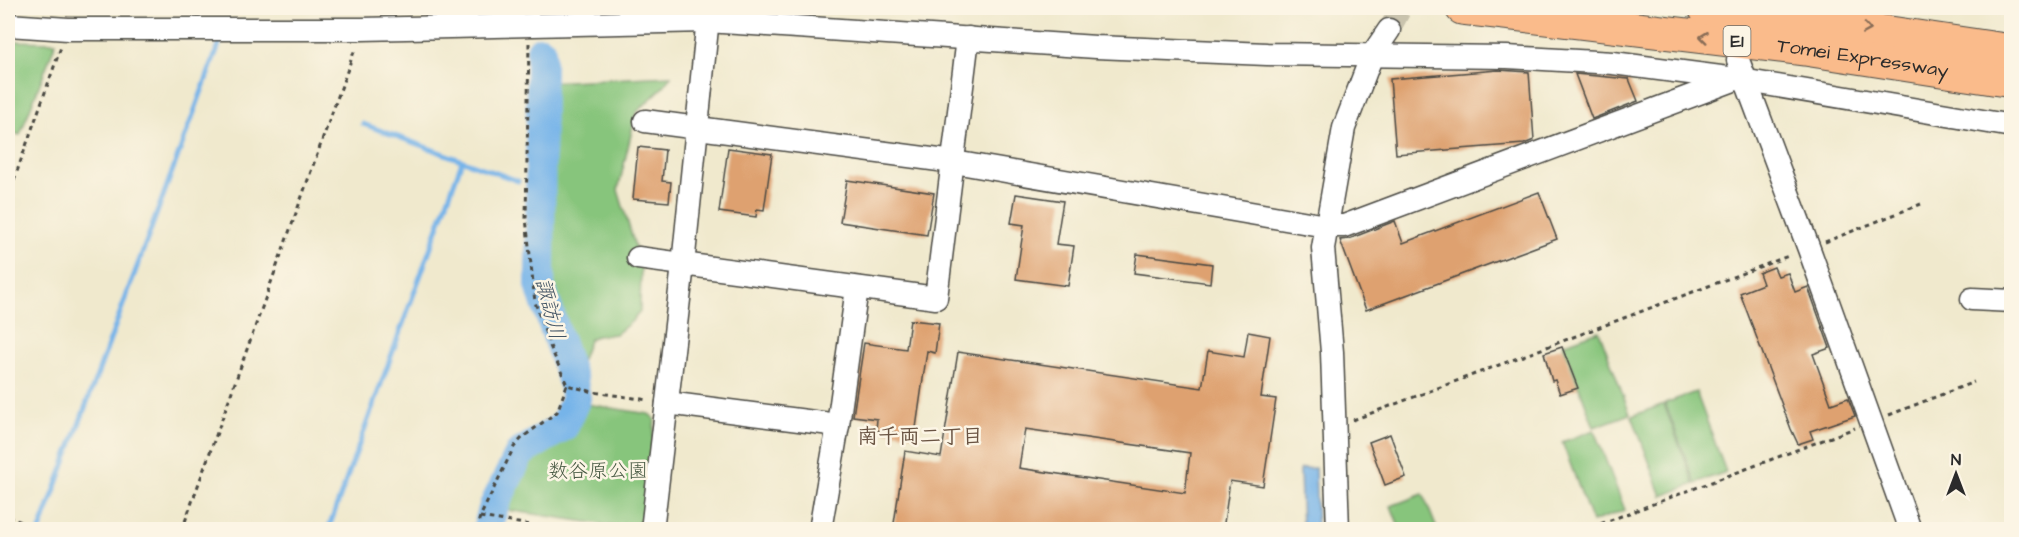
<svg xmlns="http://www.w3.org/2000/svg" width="2019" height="537" viewBox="0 0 2019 537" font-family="'Architects Daughter','Klee One',sans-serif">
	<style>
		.green { fill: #87c57c; stroke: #597854; stroke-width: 1.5 }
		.water { fill: #76b4e9; stroke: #50708a; stroke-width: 1.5 }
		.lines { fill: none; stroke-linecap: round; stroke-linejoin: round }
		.stream { stroke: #76b4e9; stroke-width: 5 }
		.river { stroke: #76b4e9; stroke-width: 30 }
		.building { fill: #dea170; fill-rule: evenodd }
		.minor-tunnel { stroke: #c9c3ad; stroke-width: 22; stroke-dasharray: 22 11; stroke-linecap: butt }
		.minor-casing { stroke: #494843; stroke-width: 25 }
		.highway-casing { stroke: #494843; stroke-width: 35 }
		.path { stroke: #494843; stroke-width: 3; stroke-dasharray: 4.5 4.5; stroke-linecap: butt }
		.minor { stroke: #fff; stroke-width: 22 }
		.highway { stroke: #fabb8b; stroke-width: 33 }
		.oneway { stroke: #886c56 }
		.labels { text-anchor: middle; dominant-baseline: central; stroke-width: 5; stroke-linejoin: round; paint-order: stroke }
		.shield { fill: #fcf5e5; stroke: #6a6863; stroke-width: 1.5 }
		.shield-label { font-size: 18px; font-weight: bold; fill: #2b2b2b }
		.street-label { font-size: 20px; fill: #2b2b2b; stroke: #fcf5e5 }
		.park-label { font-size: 20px; fill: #475943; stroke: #fcf5e5 }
		.water-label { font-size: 21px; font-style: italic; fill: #425464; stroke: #fcf5e5 }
		.neighbourhood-label { font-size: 21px; font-weight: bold; fill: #6a5443; stroke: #fcf5e5 }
	</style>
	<rect width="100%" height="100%" fill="#fcf5e5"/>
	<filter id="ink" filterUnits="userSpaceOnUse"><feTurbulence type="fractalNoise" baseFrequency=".0167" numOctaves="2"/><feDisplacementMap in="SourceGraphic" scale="12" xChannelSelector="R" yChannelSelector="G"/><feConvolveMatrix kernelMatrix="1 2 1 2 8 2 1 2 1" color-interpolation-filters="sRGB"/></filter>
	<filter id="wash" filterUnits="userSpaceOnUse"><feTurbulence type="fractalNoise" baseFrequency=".008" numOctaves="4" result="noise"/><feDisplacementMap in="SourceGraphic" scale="24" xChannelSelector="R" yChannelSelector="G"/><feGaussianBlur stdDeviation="1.35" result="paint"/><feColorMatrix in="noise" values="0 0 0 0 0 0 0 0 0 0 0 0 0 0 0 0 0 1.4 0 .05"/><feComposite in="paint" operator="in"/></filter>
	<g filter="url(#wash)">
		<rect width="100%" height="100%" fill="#f0e9cd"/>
		<!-- green -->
		<g class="green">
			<polygon points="8,41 56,42 20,135 8,131"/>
			<polygon points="671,76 664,86 636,113 618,190 641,266 640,312 631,322 616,334 596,336 589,340 577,373 552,299 546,276 546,82"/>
			<polygon points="1599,331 1630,414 1594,427 1563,344"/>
			<polygon points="1696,392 1726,472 1695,483 1665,403"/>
			<polygon points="586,404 649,414 655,419 644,524 634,529 507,510 503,504 525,463 535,452 565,431 578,407"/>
			<polygon points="1664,404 1694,484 1662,496 1632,416"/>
			<polygon points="1594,430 1625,510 1592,522 1562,442"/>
			<polygon points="1423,494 1437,529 1400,529 1391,506"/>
		</g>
		<!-- water -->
		<polygon class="water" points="1315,468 1317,529 1302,529 1300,469"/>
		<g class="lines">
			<!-- stream -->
			<g class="stream">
				<polyline points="363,124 518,181"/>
				<polyline points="40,530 221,39"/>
				<polyline points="328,530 462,161"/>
			</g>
			<!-- river -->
			<polyline class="river" points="487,530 494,506 520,453 564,426 576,398 573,382 540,286 541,51"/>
		</g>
		<g id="blocks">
			<!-- building -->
			<g class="building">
				<polygon points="1498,70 1529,72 1534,140 1524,144 1396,154 1390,79"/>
				<polygon points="1575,74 1629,79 1638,101 1592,119"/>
				<polygon points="638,147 665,150 662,181 671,182 669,202 633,199"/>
				<polygon points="728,148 772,154 764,210 757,209 756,217 719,212"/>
				<polygon points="847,180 934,193 927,235 840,222"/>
				<polygon points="1539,192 1557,239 1366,310 1340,240 1349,239 1395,221 1403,243"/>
				<polygon points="1016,194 1063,201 1056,244 1074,246 1068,286 1016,279 1024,225 1011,223"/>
				<polygon points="1137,254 1212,264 1210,283 1134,273"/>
				<polygon points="1774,267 1778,276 1788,273 1795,292 1808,287 1830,348 1813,354 1831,404 1848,398 1855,416 1810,431 1813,439 1798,444 1791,429 1740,293 1763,284 1759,273"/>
				<polygon points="910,320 939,323 935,353 927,351 915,435 876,430 877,419 853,416 864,343 906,349"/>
				<path d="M1248,332L1270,336L1261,397L1276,399L1263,486L1230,481L1223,530H893L905,451L941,457L958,352L1202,388L1208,351L1244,357ZM1025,429L1190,453L1185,493L1019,468Z"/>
				<polygon points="1562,347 1578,388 1560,394 1555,380 1552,381 1544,353"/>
				<polygon points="1390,434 1406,477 1385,485 1369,442"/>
			</g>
		</g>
	</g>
	<g filter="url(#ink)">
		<use href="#blocks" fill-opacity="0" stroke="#494843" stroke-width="1.5"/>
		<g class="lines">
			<!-- minor-tunnel -->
			<polyline class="minor-tunnel" points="1389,30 1401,8"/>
			<!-- minor casing -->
			<g class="minor-casing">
				<g id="minor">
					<polyline points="8,25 68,29 362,29 707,21 1096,47 1267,54 1507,57 1613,63 1736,79 2012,126"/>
					<polyline points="1738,60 1809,249 1910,530"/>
					<polyline points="645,121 954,162 1326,226 1344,226 1731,81"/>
					<polyline points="638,258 936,298 968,38"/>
					<polyline points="1972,299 2012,301"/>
					<polyline points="667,403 838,425"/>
					<polyline points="652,530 683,265 709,8"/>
					<polyline points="820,530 838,425 857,288"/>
					<polyline points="1338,530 1332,352 1323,248 1344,128 1372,55 1389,30"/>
				</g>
			</g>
			<!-- highway casing -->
			<g class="highway-casing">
				<g id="highway">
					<path id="s1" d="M1462,8L1805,49L2012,81"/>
					<polyline points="1705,8 1809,21 2012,51"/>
				</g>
			</g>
			<!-- path -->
			<g class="path">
				<polyline points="529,43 526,218 535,302 550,346 567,385 593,392 648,400"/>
				<polyline points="8,197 61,47"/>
				<polyline points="1825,242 1921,204"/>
				<polyline points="1889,415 1974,382"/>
				<polyline points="1353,420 1791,255"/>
				<polyline points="8,517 43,530"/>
				<polyline points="480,517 562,530"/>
				<polyline points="182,530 355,49"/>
				<polyline points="476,530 480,517 514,447 523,437 557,412 567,385"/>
				<polyline points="1584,530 1855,428"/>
			</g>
			<!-- minor -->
			<use href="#minor" class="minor"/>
			<!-- highway -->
			<use href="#highway" class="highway"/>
		</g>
		<!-- one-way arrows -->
		<defs><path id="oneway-chevron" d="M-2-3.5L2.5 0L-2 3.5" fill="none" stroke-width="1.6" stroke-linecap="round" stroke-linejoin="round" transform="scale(1.5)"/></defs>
		<g class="oneway">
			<use href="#oneway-chevron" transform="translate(1867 29) rotate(9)"/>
			<use href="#oneway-chevron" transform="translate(1704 37) rotate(-173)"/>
		</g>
	</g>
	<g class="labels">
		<!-- shield labels -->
		<rect class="shield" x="1723.5" y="26" width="27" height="30" rx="4.5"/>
		<g class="shield-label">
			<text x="1737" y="41">E1</text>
		</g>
		<!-- street labels -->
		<g class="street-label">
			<text stroke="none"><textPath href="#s1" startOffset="404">Tomei Expressway</textPath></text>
		</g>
		<!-- park labels -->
		<g class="park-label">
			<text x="598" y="471">数谷原公園</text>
		</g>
		<!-- water labels -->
		<g class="water-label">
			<text transform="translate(550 309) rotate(76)">諏訪川</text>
		</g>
		<!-- neighbourhood labels -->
		<g class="neighbourhood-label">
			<text x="920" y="436">南千両二丁目</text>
		</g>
	</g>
	<!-- margin -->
	<rect width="2019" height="537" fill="none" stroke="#fcf5e5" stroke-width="30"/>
	<!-- north arrow -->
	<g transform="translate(1956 474)" stroke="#fcf5e5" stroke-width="4.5" paint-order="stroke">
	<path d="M0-4.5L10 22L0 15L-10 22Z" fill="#2b2b2b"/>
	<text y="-9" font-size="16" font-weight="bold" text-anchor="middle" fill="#2b2b2b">N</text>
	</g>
</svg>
